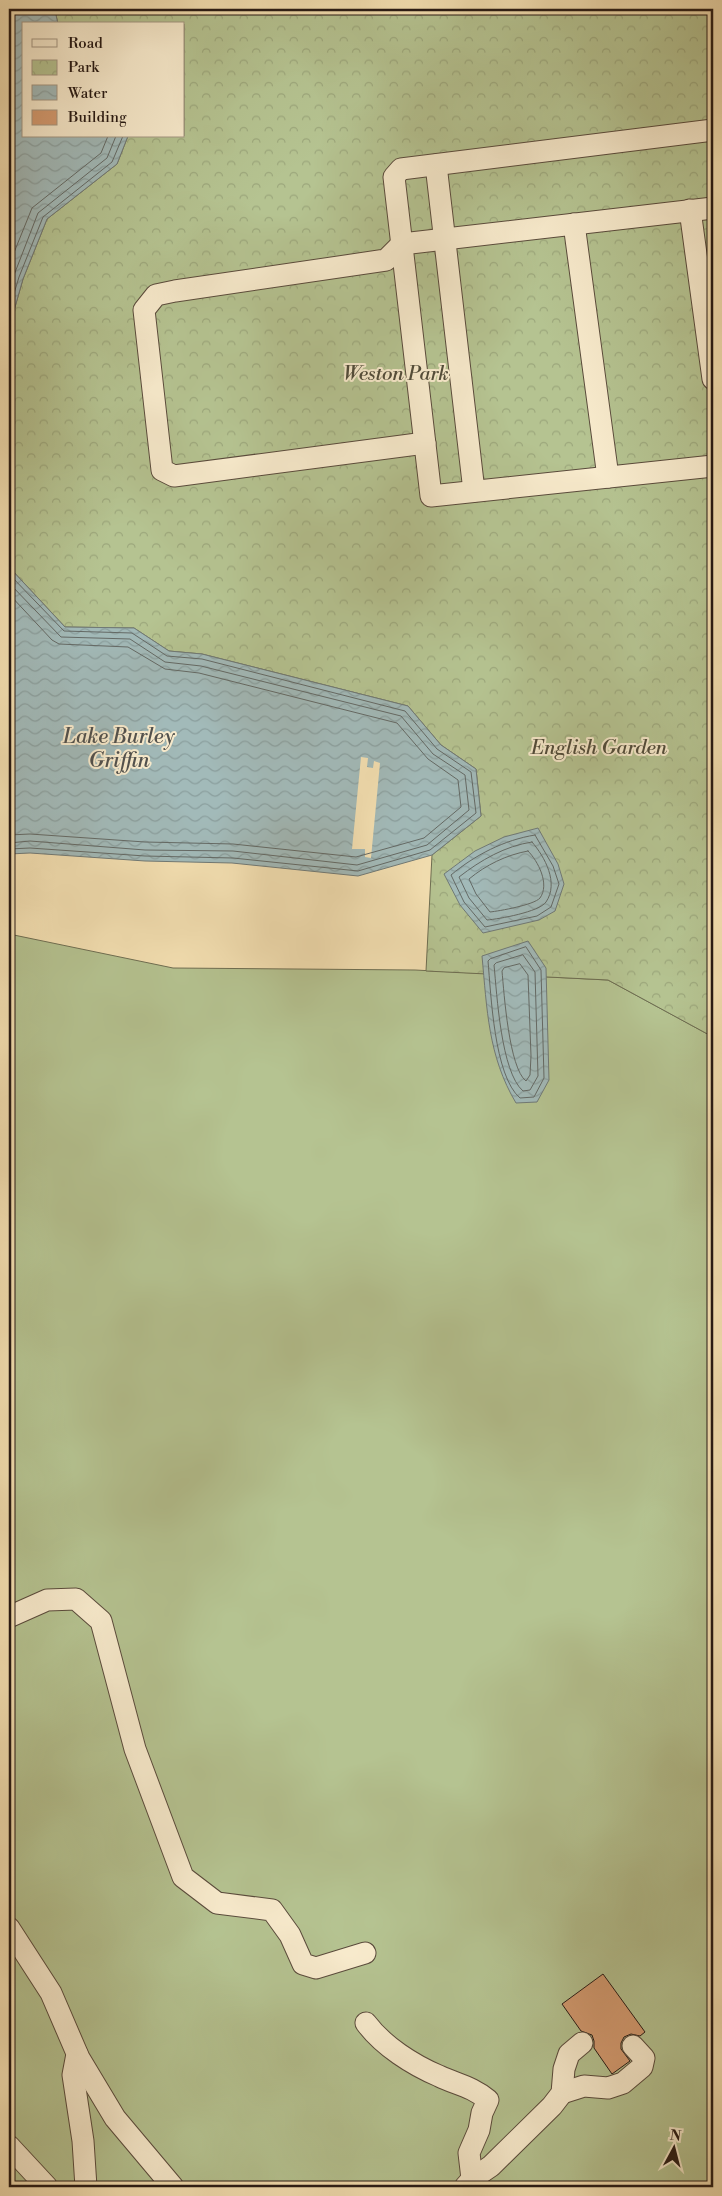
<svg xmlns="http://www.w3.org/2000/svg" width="722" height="2196" viewBox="0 0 722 2196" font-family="'Libre Bodoni',serif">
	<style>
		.green { fill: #b5c391; stroke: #6e6e52 }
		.park { fill: url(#park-crowns); stroke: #6e6e52 }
		.water { fill: url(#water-waves); stroke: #707a77 }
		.pier { fill: #f4e0b2 }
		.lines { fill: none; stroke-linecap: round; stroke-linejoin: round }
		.shore { stroke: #646a66; stroke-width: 1 }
		.building { fill: #d49b71; stroke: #261914 }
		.minor-casing { stroke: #5a4b3c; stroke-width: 23 }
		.minor { stroke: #f8ebcd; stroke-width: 21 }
		.labels { text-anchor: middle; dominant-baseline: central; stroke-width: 4; stroke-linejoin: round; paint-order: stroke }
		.park-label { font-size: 20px; font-style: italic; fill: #514c3a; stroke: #f8ebcd }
		.water-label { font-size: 21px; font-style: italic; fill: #51514e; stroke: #f8ebcd }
	</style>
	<defs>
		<pattern id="park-crowns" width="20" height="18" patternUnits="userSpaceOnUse" patternTransform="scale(1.25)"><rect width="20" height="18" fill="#b5c391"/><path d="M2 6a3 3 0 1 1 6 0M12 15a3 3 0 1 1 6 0" fill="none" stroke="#9ca77c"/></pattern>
		<pattern id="water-waves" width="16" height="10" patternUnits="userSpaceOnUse" patternTransform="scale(1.25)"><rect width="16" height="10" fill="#a2bab9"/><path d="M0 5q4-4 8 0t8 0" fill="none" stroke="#8b9f9e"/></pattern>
	</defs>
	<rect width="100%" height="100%" fill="#f4e0b2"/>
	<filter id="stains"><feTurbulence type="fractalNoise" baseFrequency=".004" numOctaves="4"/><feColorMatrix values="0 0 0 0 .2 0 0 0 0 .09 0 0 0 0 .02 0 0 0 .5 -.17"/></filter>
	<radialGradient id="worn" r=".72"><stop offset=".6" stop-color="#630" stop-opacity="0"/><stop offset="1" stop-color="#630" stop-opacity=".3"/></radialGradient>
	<!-- green -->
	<polygon class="green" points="9,934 173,968 415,970 608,980 713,1037 713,2187 9,2187"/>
	<!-- park -->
	<polygon class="park" points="58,9 713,9 713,1037 608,980 426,971 432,855 481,816 476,769 441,745 408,706 202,654 169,651 134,628 65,627 9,567 9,328 23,279 47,219 117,164 128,136 184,136 184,24 58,24 56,15"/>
	<!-- water -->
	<g class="water">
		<polygon points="9,9 58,9 56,15 58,24 24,24 24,136 128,136 117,164 47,219 23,279 9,328"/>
		<polygon points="9,567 65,627 134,628 169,651 202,654 408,706 441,745 476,769 481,816 432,855 358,876 232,863 145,861 30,853 9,854"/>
		<polygon points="538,828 558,864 564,884 555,911 539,920 483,933 460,905 444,874 475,851 504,837"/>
		<path d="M528,941L546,968L549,1080L537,1102L516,1103C488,1056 487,1009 482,956Z"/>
	</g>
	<!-- pier -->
	<polygon class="pier" points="361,757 368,758 367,767 373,768 374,761 380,763 371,858 365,857 365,849 352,849"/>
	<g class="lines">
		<!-- shore -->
		<g class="shore">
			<polyline points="9,265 32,208 101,153 108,136"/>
			<polyline points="9,288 38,213 107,158 116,136"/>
			<polyline points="9,310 19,277 43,217 112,162 123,136"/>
			<polyline points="9,574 64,631 132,633 167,656 202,659 405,711 437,749 471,772 476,813 430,850 358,871 233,858 145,856 30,848 9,849"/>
			<polyline points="9,583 61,637 130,639 165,662 201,666 401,716 433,754 465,775 469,810 427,845 357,865 233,851 145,850 30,841 9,843"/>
			<polyline points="9,594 52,640 59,644 128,647 165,669 199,673 397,723 428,759 458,780 461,807 424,838 356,857 233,844 145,842 30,834 9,835"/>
			<path d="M535,835L553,866L559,884L551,907L537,916L485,927L464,902L451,875C475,855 504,840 535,835Z"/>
			<path d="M532,842C545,857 559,883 546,902C539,912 499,919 487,920L469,898L459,877C481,860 505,846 532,842Z"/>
			<path d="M528,851C538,861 550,884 540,898C534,905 499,911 490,912L476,894L469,879C486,865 506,855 528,851Z"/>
			<path d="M526,947L541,970L544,1078L534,1097L520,1098C494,1076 491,994 488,961L490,959Z"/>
			<path d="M523,955L535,972L538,1076L530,1090L523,1091C501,1072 497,995 494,965L496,963Z"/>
			<path d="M520,964L528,975L531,1056L530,1075L526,1081C509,1068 504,993 502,971L504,968Z"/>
		</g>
	</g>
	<!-- building -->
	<polygon class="building" points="603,1974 645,2032 640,2036 631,2034 624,2037 621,2043 621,2049 630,2061 612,2074 594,2048 594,2041 592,2035 581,2031 562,2004"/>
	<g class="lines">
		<!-- minor casing -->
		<g class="minor-casing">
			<g id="minor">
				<polyline points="713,130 401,169 394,177 431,496 713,466"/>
				<polyline points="436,165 474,491"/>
				<polyline points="690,210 713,379"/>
				<polyline points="574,224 608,477"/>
				<polyline points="425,443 174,476 162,470 144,310 156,295 175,291 386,260 402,244 713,208"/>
				<polyline points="11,1616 47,1600 76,1599 101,1621 135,1749 183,1877 217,1903 272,1910 290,1935 303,1964 316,1968 365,1953"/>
				<polyline points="9,1928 51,1993 79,2058 115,2118 173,2187"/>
				<path d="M366,2023C383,2046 413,2065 439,2076C458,2085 471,2086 488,2100L482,2113L479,2130L469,2153L472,2179"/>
				<polyline points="77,2054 73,2075 83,2141 86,2187"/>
				<polyline points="562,2093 584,2086 608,2088 623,2083 642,2067 644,2058 633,2046"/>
				<polyline points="9,2146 47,2187"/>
				<polyline points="465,2187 472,2179 491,2166 552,2106 562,2093 564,2069 569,2054 582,2043"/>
			</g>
		</g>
		<!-- minor -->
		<use href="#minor" class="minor"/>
	</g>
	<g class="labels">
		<!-- park labels -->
		<g class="park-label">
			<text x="396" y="374">Weston Park</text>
			<text x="599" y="748">English Garden</text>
		</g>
		<!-- water labels -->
		<g class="water-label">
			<text x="119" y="737">Lake Burley<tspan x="119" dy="24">Griffin</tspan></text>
		</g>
	</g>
	<!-- margin -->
	<rect width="722" height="2196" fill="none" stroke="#f4e0b2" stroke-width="30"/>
	<rect x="10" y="10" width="702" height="2176" fill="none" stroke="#261914" stroke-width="2.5"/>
	<rect x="15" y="15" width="692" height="2166" fill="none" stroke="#261914"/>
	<!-- legend -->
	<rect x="22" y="22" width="162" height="115" fill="#f8ebcd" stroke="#a49783"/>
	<rect x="32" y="39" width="25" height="8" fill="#f8ebcd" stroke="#a49783"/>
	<text x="68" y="48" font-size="15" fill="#261914">Road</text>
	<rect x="32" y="60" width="25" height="15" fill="url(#park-crowns)" stroke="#a49783"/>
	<text x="68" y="72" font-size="15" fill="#261914">Park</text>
	<rect x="32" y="85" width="25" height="15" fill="url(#water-waves)" stroke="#a49783"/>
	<text x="68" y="98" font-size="15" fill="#261914">Water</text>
	<rect x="32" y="110" width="25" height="15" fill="#d49b71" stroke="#a49783"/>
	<text x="68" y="122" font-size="15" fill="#261914">Building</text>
	<!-- north arrow -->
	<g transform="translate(674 2148) rotate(7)" stroke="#f8ebcd" stroke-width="4" paint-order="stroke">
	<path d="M0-4L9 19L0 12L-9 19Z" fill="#261914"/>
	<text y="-8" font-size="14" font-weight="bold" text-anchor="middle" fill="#261914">N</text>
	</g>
	<rect width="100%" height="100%" filter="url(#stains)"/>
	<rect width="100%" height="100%" fill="url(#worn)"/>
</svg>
